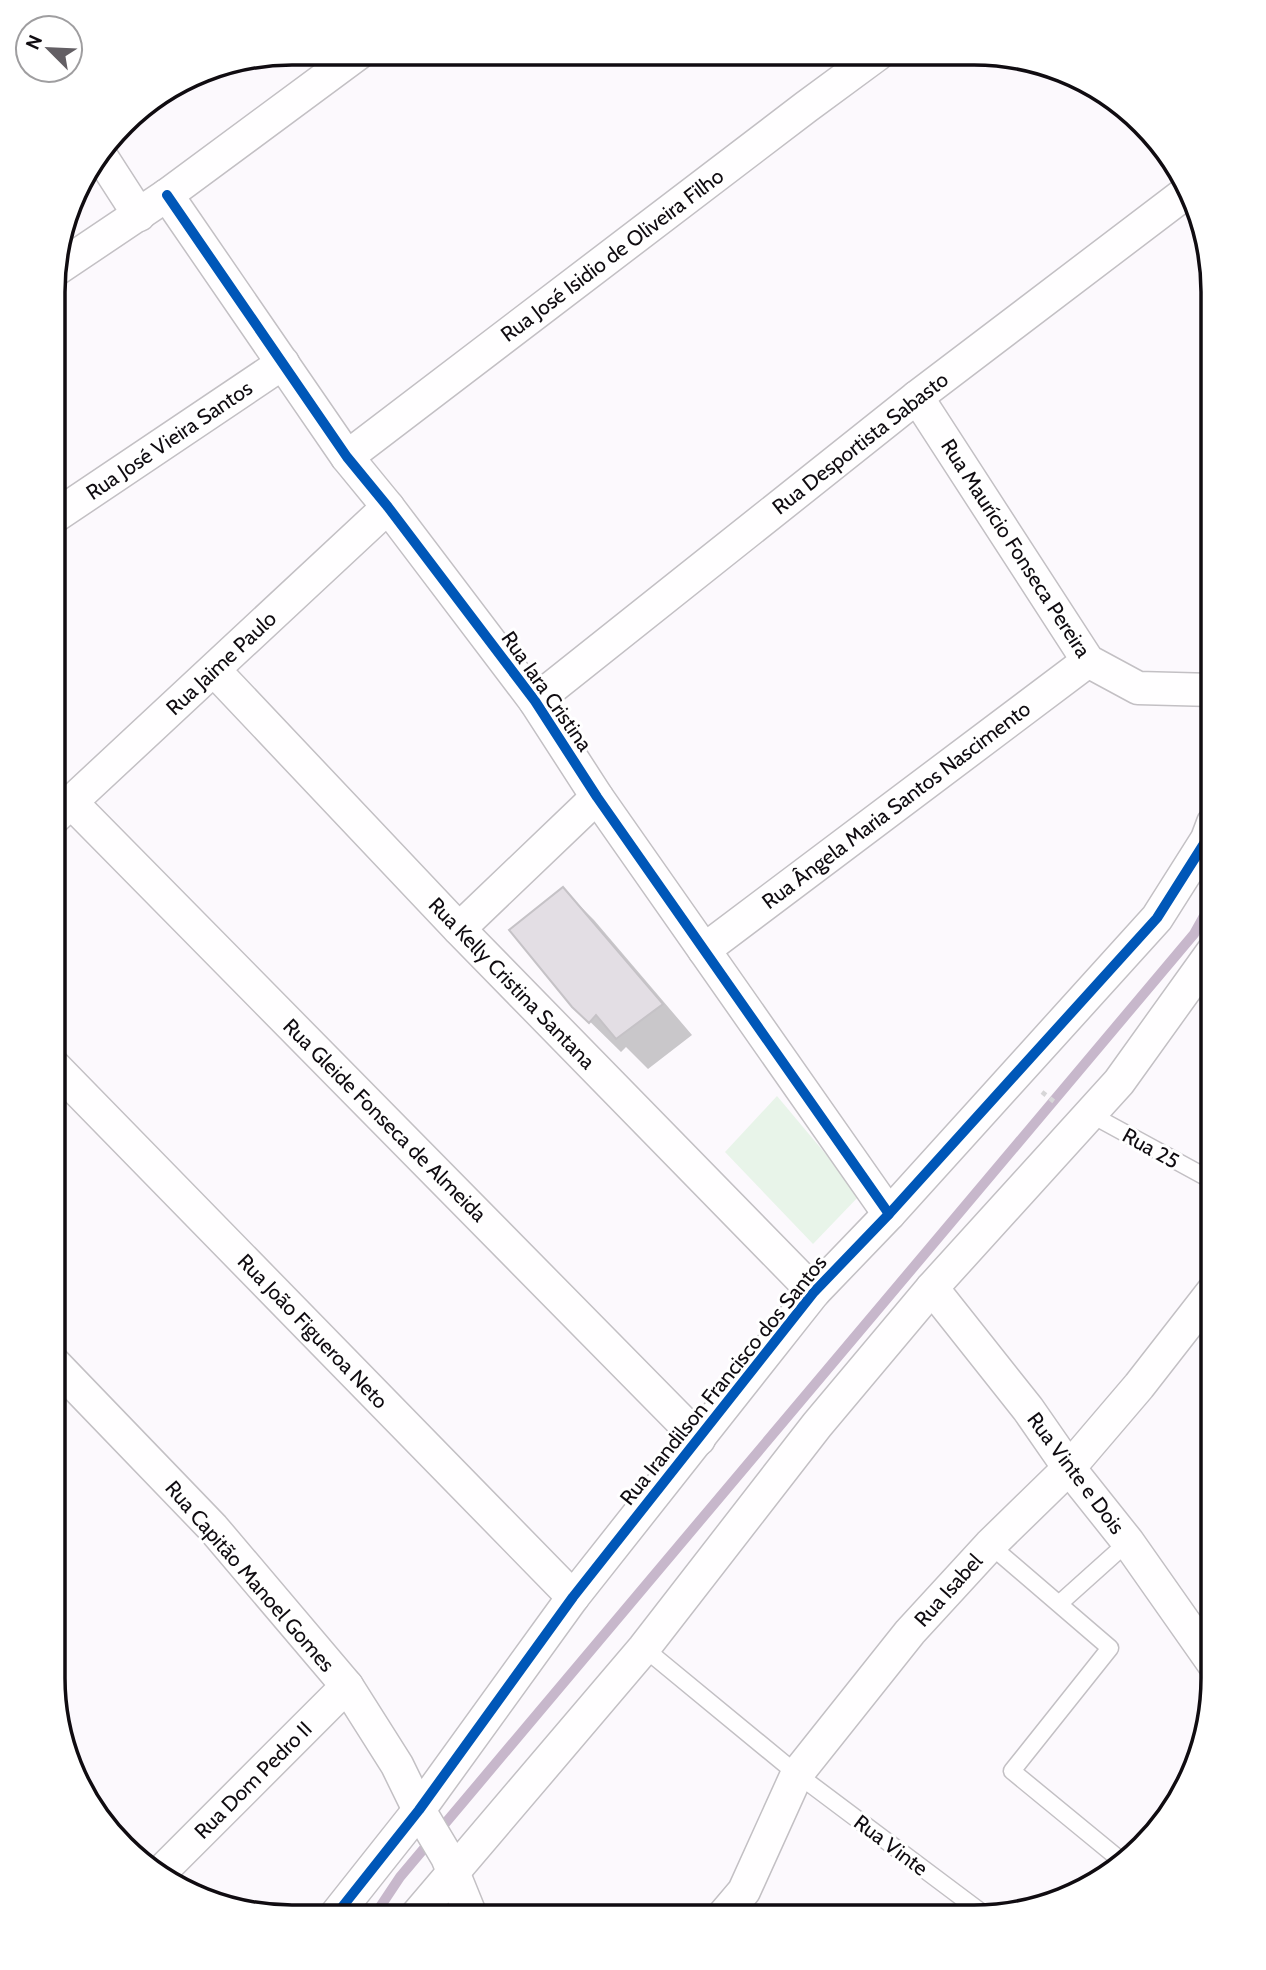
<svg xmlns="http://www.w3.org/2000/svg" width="1266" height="1970" viewBox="0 0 1266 1970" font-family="Cabin,sans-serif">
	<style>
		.green { fill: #e8f4e9 }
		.shadow { fill: #0003 }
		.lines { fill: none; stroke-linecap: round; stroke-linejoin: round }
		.stream { stroke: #c7b7cb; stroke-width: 10 }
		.building { fill: #e3dee4; stroke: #c5c2c6; stroke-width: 2 }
		.service-casing { stroke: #c3c0c4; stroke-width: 19 }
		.minor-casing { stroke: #c3c0c4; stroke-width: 35 }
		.path { stroke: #d7d6d8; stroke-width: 4.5; stroke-dasharray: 5 5; stroke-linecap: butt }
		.service { stroke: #fffeff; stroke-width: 16 }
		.minor { stroke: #fffeff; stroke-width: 32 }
		.cycleway-casing { stroke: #fff; stroke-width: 15 }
		.cycleway { stroke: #0057b8; stroke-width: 10 }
		.labels { text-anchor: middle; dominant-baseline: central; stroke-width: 6; stroke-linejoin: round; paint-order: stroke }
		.street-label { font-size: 21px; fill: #100c11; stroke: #fff }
		.rim { fill: none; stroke: #100c11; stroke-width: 3.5 }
	</style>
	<rect width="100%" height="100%" fill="#fcf9fd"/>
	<!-- green -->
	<polygon class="green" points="777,1096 860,1195 813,1244 725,1152"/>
	<!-- shadow -->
	<polygon class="shadow" points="563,889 594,920 692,1035 648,1069 626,1047 621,1052 573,1005"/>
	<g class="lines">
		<!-- stream -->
		<polyline class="stream" points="374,1916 400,1877 1194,934 1213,900"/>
	</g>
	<!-- building -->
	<polygon class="building" points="563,887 663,1004 616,1039 596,1015 589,1023 572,1007 509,930"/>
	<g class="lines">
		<!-- service casing -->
		<g class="service-casing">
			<g id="service">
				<polyline points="1090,1114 1213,1181"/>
				<polyline points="990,1545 1110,1648 1012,1771 1124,1863"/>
				<polyline points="1060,1603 1128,1542"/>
				<polyline points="644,1648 797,1774 985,1915"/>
			</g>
		</g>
		<!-- minor casing -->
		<g class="minor-casing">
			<g id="minor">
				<polyline points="101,156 139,215"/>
				<polyline points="167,195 347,457 388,507 535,701 597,797 889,1214"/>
				<polyline points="54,271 167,195 359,53"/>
				<polyline points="917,397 1088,661 1138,688 1213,690"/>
				<polyline points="347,457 806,107 878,54"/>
				<polyline points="54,517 283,363"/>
				<polyline points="214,670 459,929 814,1292"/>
				<polyline points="535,701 917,397 1188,191"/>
				<polyline points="70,801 699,1439"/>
				<polyline points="54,818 388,507"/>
				<polyline points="459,929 597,797"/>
				<polyline points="704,950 1088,661"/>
				<polyline points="53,1065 573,1597"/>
				<polyline points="932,1288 1028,1409 1069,1468 1128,1542 1213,1663"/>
				<polyline points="53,1362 213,1528 347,1686 397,1765 419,1810 447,1857 471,1916"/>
				<polyline points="159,1874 347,1686"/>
				<polyline points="335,1916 419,1810 573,1597 814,1292 889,1214 1157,918 1207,839 1213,823"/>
				<polyline points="416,1916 644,1648 817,1425 932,1288 1119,1082 1213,951"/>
				<polyline points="722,1917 744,1891 797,1774 910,1632 990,1545 1069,1468 1139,1386 1213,1291"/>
			</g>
		</g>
		<!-- path -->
		<polyline class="path" points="1042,1092 1057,1104"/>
		<!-- service -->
		<use href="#service" class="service"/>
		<!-- minor -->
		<use href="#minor" class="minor"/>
		<!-- cycleway casing -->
		<g class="cycleway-casing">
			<g id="cycleway">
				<polyline points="167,195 347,457 388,507 535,701 597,797 889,1214"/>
				<polyline points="335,1916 419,1810 573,1597 814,1292 889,1214 1157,918 1207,839 1213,823"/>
			</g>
		</g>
		<!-- cycleway -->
		<use href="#cycleway" class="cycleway"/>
	</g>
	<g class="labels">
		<!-- street labels -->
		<g class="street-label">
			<text transform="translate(612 255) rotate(-37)">Rua José Isidio de Oliveira Filho</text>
			<text transform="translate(169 440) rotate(-34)">Rua José Vieira Santos</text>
			<text transform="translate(860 443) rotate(-38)">Rua Desportista Sabasto</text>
			<text transform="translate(1016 548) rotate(57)">Rua Maurício Fonseca Pereira</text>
			<text transform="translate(221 663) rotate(-43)">Rua Jaime Paulo</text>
			<text transform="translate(547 691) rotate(55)">Rua Iara Cristina</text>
			<text transform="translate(896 805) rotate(-37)">Rua Ângela Maria Santos Nascimento</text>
			<text transform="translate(512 983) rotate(46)">Rua Kelly Cristina Santana</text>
			<text transform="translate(385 1120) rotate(45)">Rua Gleide Fonseca de Almeida</text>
			<text transform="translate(1151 1148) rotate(29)">Rua 25</text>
			<text transform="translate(313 1331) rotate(46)">Rua João Figueroa Neto</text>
			<text transform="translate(723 1380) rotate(-51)">Rua Irandilson Francisco dos Santos</text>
			<text transform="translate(1076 1473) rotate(53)">Rua Vinte e Dois</text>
			<text transform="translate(250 1576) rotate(49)">Rua Capitão Manoel Gomes</text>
			<text transform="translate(948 1590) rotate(-48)">Rua Isabel</text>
			<text transform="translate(253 1780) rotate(-45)">Rua Dom Pedro II</text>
			<text transform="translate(891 1845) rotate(37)">Rua Vinte</text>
		</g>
	</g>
	<!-- crop -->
	<path d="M0 0H1266V1970H0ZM292 65H974A227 227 0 0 1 1201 292V1678A227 227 0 0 1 974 1905H292A227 227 0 0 1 65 1678V292A227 227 0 0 1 292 65Z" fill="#fff" fill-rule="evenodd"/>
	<path class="rim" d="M292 65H974A227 227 0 0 1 1201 292V1678A227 227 0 0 1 974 1905H292A227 227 0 0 1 65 1678V292A227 227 0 0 1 292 65Z"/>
	<!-- north arrow -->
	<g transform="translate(49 49) rotate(294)"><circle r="33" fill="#ffffff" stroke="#9f9ea0" stroke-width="2"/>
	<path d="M0-5L12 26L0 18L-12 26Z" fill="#635f64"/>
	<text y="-10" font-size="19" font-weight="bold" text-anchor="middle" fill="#100c11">N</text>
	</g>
</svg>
